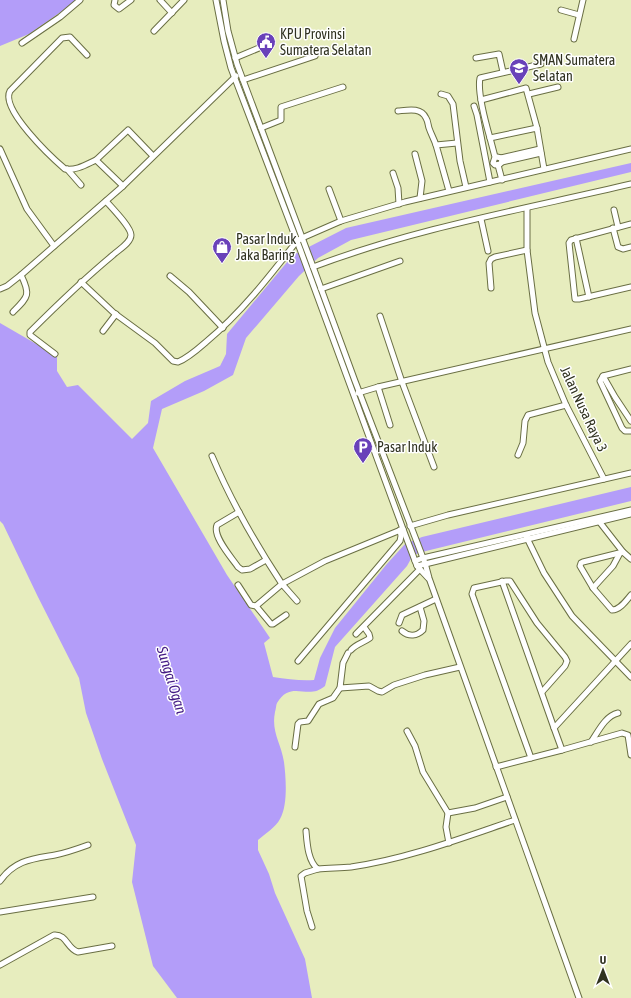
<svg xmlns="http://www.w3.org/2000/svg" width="631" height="998" viewBox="0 0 631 998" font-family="'Asap Condensed',sans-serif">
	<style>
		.water { fill: #b39df9 }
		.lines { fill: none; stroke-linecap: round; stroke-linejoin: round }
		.minor-casing { stroke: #6a6f44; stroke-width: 7 }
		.minor { stroke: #fff; stroke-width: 5 }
		.labels { text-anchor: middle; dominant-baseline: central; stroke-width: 3; stroke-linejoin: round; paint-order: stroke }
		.poi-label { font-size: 14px; fill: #303220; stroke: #fff; text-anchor: start }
		.street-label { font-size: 14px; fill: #303220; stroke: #fff }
		.water-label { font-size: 15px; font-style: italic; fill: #441b85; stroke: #fff }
	</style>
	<rect width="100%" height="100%" fill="#e7edbe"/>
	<!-- water -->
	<g class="water">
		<polygon points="0,0 78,0 29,34 0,46"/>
		<path d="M631,163V172L351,240L318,258L299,276L246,338L233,375L204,391L162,409L153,448L227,575L270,638L264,643L273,677C287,679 301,681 314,680L320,658L335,628L386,565L405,544L422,537L631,487V501L426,551L413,555L407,566L335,647L325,686C308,701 291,679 277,703C276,705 276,709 275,712C271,732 281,743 284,762C286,778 288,805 280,819C276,827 265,834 258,840V850L269,874L275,893L305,959L312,998H177L153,966L132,882L136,845L102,759L86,713L79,678L38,597L3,524L0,521V323L57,356V371L67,387L78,385L132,439L148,423L151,401L185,381L220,366L226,354L227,334L293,255L346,228Z"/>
	</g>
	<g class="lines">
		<!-- minor casing -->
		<g class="minor-casing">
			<g id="minor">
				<polyline points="115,0 114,5 119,9 131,0"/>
				<polyline points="160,0 172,13"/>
				<polyline points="216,0 224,41 231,68 300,249 403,529 417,566 428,578"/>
				<polyline points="223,0 228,31 237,64 312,264 355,381 425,563 429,578 579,998"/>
				<polyline points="561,10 579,15"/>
				<polyline points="154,31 184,0"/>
				<polyline points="574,39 583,0"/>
				<polyline points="22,43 60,17 80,0"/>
				<path d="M87,55L70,37L62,38L10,91C0,109 51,157 65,169C76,171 87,164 96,160L123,186"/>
				<polyline points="235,58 271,43"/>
				<polyline points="476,58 499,54 503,72"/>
				<polyline points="243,80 315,56"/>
				<polyline points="441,94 448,96 453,104 460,161 466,187"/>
				<polyline points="529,94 558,87"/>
				<polyline points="481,100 526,88 537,128"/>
				<polyline points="474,106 477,115 490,182"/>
				<path d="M398,111C408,110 421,107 426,118C428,121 428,125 429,128C431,134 434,139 436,145"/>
				<polyline points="261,128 281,120 281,107 343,87"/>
				<path d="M490,138C486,124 477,92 480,78L541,64"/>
				<polyline points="0,149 27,209 54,246"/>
				<polyline points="415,154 422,181 420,198"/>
				<polyline points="495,157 497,157 501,158 502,162 500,164 495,165 493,163 495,157 490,138 537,128 544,169"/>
				<polyline points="501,158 540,149"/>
				<polyline points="96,160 128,130 153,156"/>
				<polyline points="502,162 541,153"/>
				<polyline points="498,165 502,180"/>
				<polyline points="67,169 81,185"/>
				<polyline points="393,173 398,188 399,204"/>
				<polyline points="329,189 341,221"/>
				<polyline points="449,191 436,145 457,143"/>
				<polyline points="527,208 527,250 535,313 548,362 566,405 604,479"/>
				<polyline points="614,210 618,227"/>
				<polyline points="481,219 488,251"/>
				<polyline points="631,224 571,240 569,243 575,299 579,299 631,287"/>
				<polyline points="613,228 618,247 623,249 631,247"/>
				<polyline points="576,238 589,297"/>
				<path d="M313,267C416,228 525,209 631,184"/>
				<polyline points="170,276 189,292 223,328"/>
				<path d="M81,282L114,313L155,343L173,361L178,362C188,358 198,349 206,342C241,313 269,277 297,241L302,238L341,221L405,202L631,149"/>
				<polyline points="491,288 489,263 491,259 495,257 527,250"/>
				<polyline points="0,289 7,286 21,275 123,186 236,76"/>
				<polyline points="321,289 400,261"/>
				<path d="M13,312C28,297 31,295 21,275"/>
				<polyline points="380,316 402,382 434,467"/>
				<polyline points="103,331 116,314"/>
				<path d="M55,354L30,335V332C57,305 84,279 113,255C118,250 131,243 131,235C131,227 112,208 106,201"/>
				<polyline points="631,369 603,376 600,381 622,428 625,431 631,431"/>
				<polyline points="603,376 615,397 631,421"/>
				<polyline points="378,387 390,425"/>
				<polyline points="358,393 378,387 631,329"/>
				<polyline points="518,455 523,443 525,421 528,415 566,405"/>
				<path d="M212,456C231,501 255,543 282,584L325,561L403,529"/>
				<path d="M239,512L217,525C212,536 232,558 238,567L242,570L250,569L266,560"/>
				<polyline points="598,520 623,552 631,559"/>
				<polyline points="410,526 448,515 631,473"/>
				<polyline points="526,536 544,573 572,616 631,677"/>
				<path d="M623,552L583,562L581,563L580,566L593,588L612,610C620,610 626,601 631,595"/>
				<polyline points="415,561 423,558 631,510"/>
				<polyline points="417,566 631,514"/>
				<polyline points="502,581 554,728"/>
				<polyline points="238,585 251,605 256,606 271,624 273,624 286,615"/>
				<polyline points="593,588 613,566 620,553"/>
				<polyline points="256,606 282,584 297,601"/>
				<polyline points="399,623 402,615 436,599"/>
				<path d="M402,631C409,637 417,636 423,630L424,621L420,607"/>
				<polyline points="356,634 420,569"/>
				<path d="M351,650C356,644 363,643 370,638L369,634L364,627"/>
				<polyline points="348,653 343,663 340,688 369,686 378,691 382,692 394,685 425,675 460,667"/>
				<polyline points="298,661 400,541 401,536 400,530"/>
				<polyline points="407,731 415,746 423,772 448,813 446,827 449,843"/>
				<path d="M591,742C598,732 605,716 618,713"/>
				<polyline points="295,747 298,724 300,722 308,721 319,704 333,698 340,688"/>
				<polyline points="562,750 622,733 628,735 631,755"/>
				<polyline points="531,758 472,594 474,588 506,581 510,581 537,623 565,657 567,661 565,666 542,692"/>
				<polyline points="496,767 562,750 554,728 631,644"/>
				<polyline points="448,813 475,808 507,797"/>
				<path d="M306,831C307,843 308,862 318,869C329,868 340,868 351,867C407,859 462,838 515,820"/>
				<path d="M0,881C15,860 32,859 55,855C66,853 77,849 88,845"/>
				<polyline points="0,912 93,897"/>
				<polyline points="312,927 307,911 301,876 305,873 318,869"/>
				<path d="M0,965L54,935C67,934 67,949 78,952L112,946"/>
			</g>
		</g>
		<!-- minor -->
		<use href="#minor" class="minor"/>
	</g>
	<!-- icons -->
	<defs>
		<g id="civic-pin" transform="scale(1)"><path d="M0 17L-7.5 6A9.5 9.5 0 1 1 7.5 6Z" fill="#6941b9" stroke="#fff"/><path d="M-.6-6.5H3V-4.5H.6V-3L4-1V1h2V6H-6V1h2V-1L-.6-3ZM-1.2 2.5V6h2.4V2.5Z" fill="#fff"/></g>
		<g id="school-pin" transform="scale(1)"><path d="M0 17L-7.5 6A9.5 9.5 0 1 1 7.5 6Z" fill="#6941b9" stroke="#fff"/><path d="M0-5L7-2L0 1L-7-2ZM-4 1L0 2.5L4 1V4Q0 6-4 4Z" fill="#fff"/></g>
		<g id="shop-pin" transform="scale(1)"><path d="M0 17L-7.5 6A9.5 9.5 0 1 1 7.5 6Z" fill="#6941b9" stroke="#fff"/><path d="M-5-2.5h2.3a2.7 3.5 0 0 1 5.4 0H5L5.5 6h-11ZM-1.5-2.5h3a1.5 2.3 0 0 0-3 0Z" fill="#fff"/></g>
		<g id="parking-pin" transform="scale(1)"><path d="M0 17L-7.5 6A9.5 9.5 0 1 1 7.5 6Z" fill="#6941b9" stroke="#fff"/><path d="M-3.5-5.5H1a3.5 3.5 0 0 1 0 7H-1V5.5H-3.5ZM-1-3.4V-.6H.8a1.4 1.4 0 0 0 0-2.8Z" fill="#fff"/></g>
	</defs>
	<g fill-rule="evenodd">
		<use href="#civic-pin" x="266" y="42"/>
		<use href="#school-pin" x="519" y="68"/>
		<use href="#shop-pin" x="222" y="247"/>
		<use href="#parking-pin" x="363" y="447"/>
	</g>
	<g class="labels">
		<!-- poi labels -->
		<g class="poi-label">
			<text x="280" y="34">KPU Provinsi<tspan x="280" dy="16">Sumatera Selatan</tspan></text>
			<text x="533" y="60">SMAN Sumatera<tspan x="533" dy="16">Selatan</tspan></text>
			<text x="236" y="239">Pasar Induk<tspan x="236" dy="16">Jaka Baring</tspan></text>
			<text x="377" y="447">Pasar Induk</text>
		</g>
		<!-- street labels -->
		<g class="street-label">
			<text transform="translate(584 409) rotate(65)">Jalan Nusa Raya 3</text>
		</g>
		<!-- water labels -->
		<g class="water-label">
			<text transform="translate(172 680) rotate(73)">Sungai Ogan</text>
		</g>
	</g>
	<!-- north arrow -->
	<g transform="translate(603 970)" stroke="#ffffff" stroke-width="3" paint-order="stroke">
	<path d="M0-3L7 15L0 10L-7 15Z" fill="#303220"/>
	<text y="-6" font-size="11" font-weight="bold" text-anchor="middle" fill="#303220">U</text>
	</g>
</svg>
